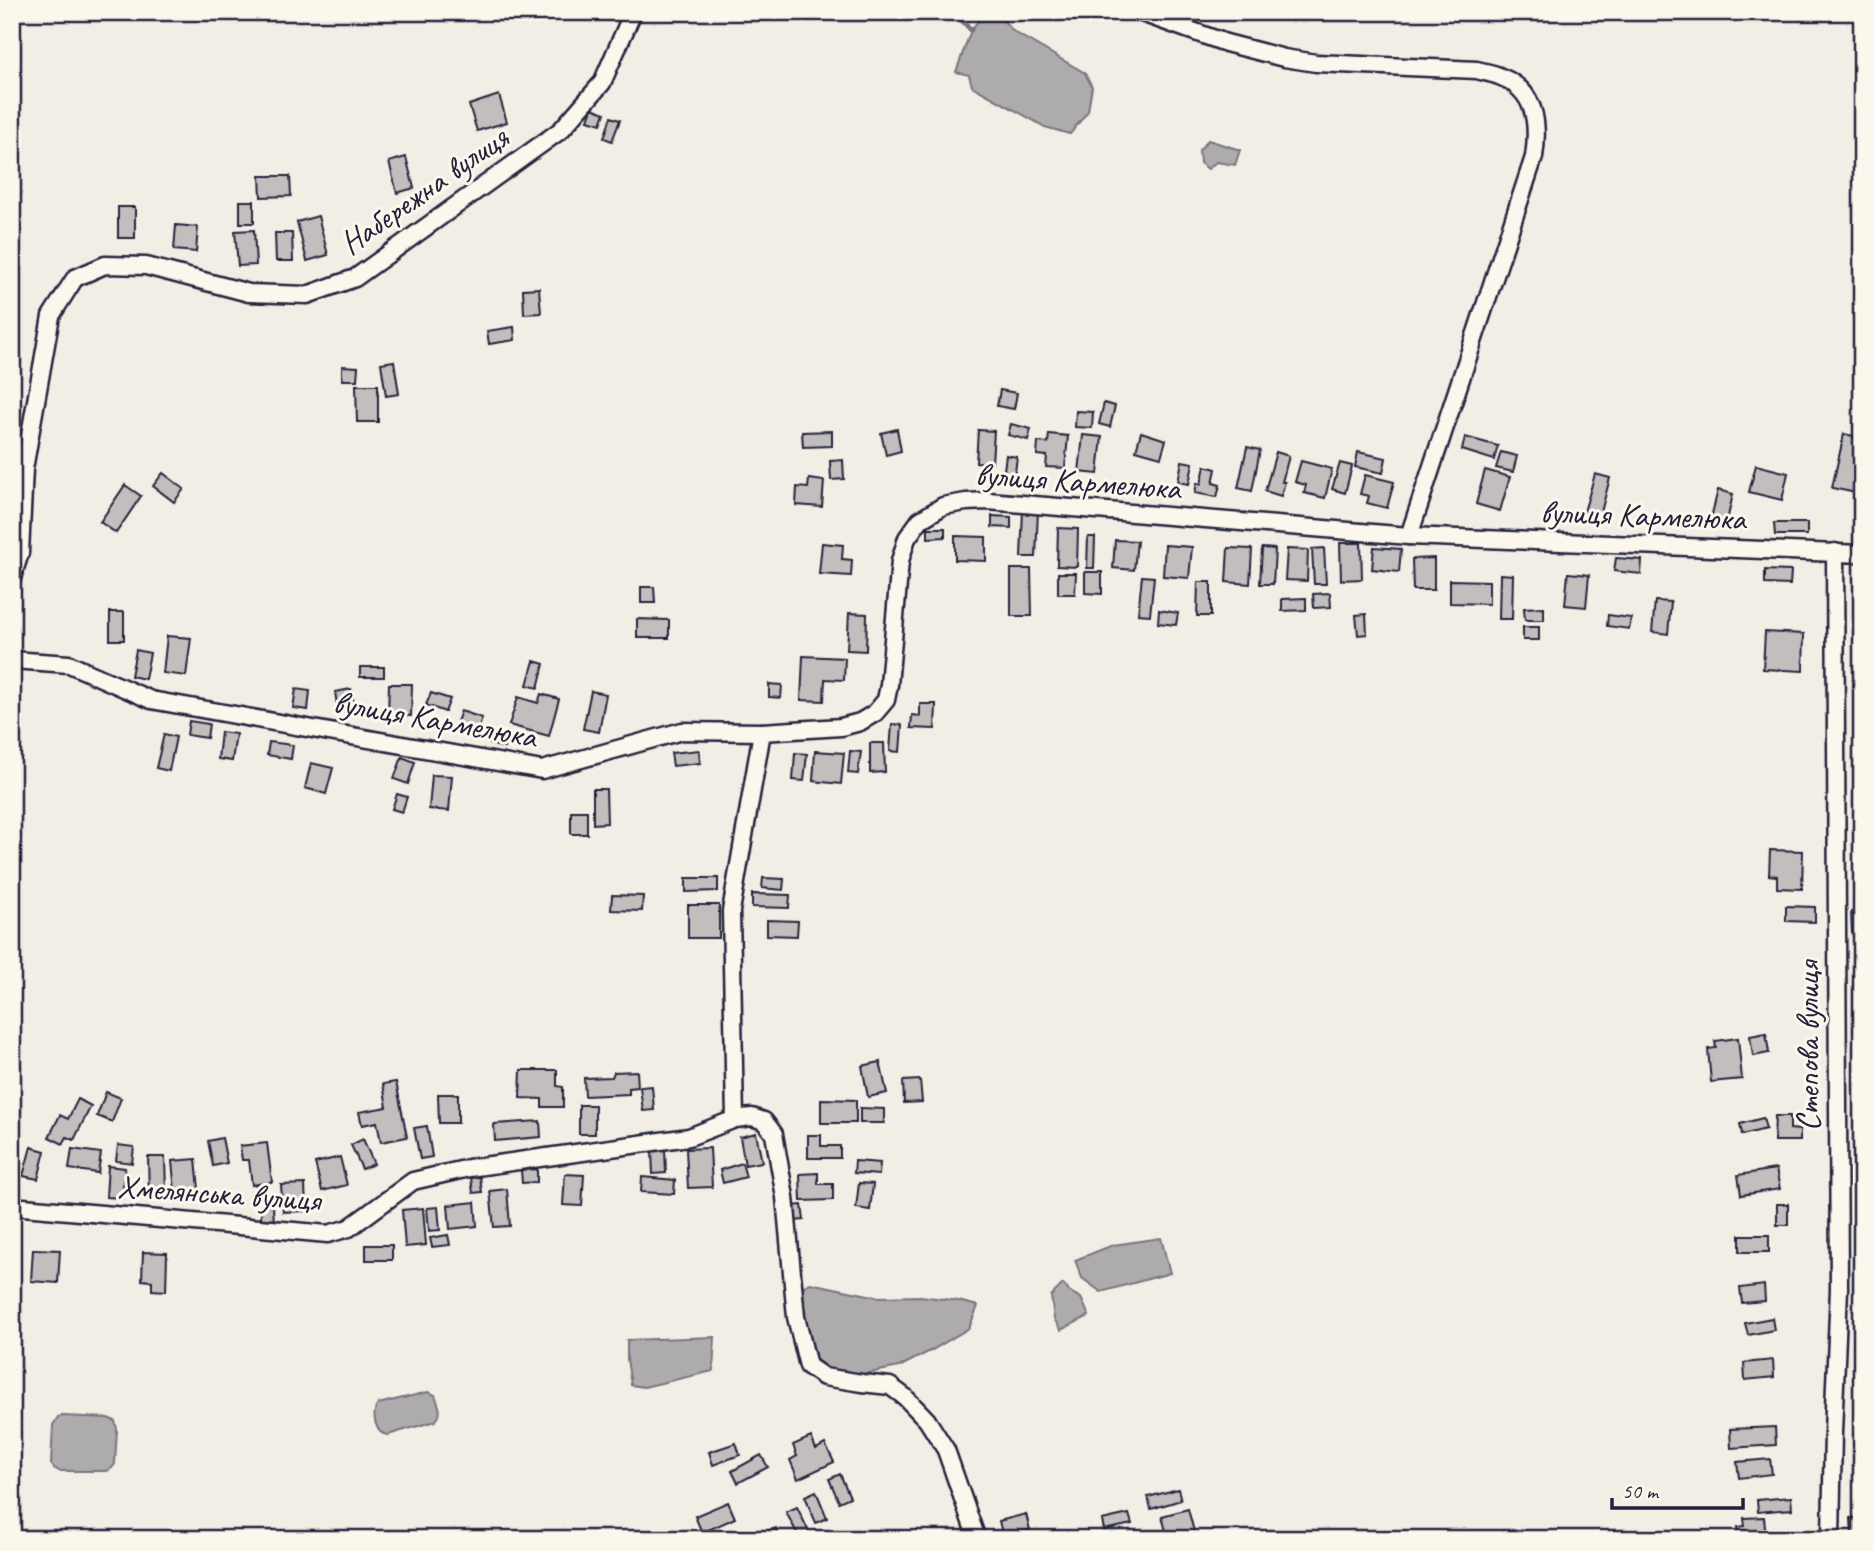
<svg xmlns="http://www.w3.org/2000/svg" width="1874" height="1551" viewBox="0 0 1874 1551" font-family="Caveat,sans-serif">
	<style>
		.water { fill: #aeabad; stroke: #76747f; stroke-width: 2 }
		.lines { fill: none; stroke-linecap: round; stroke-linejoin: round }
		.stream { stroke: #76747f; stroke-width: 5 }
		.building { fill: #c2bebe; stroke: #22223b; stroke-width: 2 }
		.minor-casing { stroke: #22223b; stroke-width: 21 }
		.minor { stroke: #fbf7ec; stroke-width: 16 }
		.labels { text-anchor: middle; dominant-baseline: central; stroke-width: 6; stroke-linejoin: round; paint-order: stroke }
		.street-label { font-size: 33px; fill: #22223b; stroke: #fbf7ec }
	</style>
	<rect width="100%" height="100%" fill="#f2eee5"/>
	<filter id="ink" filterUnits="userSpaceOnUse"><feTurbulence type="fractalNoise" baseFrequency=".0143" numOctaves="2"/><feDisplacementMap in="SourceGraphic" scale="14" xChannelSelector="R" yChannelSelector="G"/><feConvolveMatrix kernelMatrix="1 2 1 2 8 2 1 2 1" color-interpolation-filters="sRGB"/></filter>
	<g filter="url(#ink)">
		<!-- water -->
		<g class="water">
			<polygon points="982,16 1000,17 1014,32 1085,73 1092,87 1088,111 1070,134 1045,127 972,86 969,75 956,72 971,30"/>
			<polygon points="1208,140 1240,150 1235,165 1216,162 1208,169 1200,163 1199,150"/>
			<polygon points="1161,1238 1170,1273 1101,1292 1082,1278 1075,1260 1113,1245"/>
			<polygon points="810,1283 878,1297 921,1296 958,1301 978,1306 969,1328 932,1350 899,1367 859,1375 826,1369 807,1355 800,1288"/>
			<polygon points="1063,1284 1070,1292 1081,1298 1089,1316 1061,1330 1054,1319 1051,1296"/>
			<polygon points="715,1337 713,1371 644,1387 631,1385 627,1359 627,1340"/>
			<path d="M428,1392L435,1395C438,1404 444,1414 435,1421L388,1435C375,1434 371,1414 378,1404Z"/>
			<polygon points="63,1416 108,1418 115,1421 117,1429 115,1464 112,1468 107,1471 59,1471 54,1468 51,1464 53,1425 58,1417"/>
		</g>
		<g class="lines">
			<!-- stream -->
			<polyline class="stream" points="954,12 971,30"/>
		</g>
		<!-- building -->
		<g class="building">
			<polygon points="499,95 507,122 477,131 469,105"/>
			<polygon points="592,108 605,113 601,124 588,120"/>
			<polygon points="611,117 620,120 612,141 604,138"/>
			<polygon points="406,157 414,188 397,193 389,162"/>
			<polygon points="260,176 290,176 291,196 261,197"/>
			<rect x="240" y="201" width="14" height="22"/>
			<rect x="118" y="207" width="17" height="31"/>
			<polygon points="318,216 328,255 307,261 297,222"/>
			<polygon points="176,225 198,227 196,252 174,250"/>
			<polygon points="254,230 256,265 238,266 235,231"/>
			<polygon points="275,233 292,233 293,261 276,261"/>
			<polygon points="539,288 541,313 524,314 523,289"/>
			<polygon points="514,327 515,340 489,344 487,331"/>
			<polygon points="394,361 399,394 386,396 381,363"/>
			<polygon points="342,366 358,367 357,380 342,380"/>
			<polygon points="356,385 378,385 378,422 357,422"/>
			<polygon points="1000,390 1017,393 1014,409 997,406"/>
			<polygon points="1104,403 1115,406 1110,427 1099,424"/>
			<polygon points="1076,411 1093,412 1092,428 1075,427"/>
			<polygon points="1011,424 1031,429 1028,440 1008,435"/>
			<polygon points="897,429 901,451 886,455 881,433"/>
			<polygon points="978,430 994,431 992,463 976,462"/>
			<polygon points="832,431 832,446 803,447 802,432"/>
			<polygon points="1141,432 1166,440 1161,457 1136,450"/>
			<polygon points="1049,434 1068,436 1065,468 1046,467 1047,456 1037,455 1038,442 1048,443"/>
			<polygon points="1844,434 1859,437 1856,451 1862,452 1861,494 1832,488"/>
			<polygon points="1083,435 1102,437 1098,474 1079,472"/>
			<polygon points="1465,437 1498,446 1494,460 1462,450"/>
			<polygon points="1247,447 1260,450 1252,491 1238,488"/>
			<polygon points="1276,452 1289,456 1282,482 1285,482 1281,496 1265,491"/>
			<polygon points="1358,452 1386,458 1383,473 1355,467"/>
			<polygon points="1501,452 1517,456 1513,472 1496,468"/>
			<polygon points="1006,455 1017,457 1014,480 1003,478"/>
			<polygon points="843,460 844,479 831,480 830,461"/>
			<polygon points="1182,461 1193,463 1189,484 1178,482"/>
			<polygon points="1301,461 1332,469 1325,498 1304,493 1306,485 1295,482"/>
			<polygon points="1340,463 1352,466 1345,493 1332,489"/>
			<polygon points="1756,465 1788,473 1782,500 1749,492"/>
			<polygon points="1205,466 1216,469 1213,483 1220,485 1217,497 1195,493 1197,483 1201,484"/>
			<polygon points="1485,470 1510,477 1500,511 1476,504"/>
			<polygon points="163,473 184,489 174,502 153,486"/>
			<polygon points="1595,474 1610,478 1600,516 1584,512"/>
			<polygon points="1365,475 1394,482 1387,508 1367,503 1369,496 1360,494"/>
			<polygon points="809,479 824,481 822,507 796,505 797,487 808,488"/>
			<polygon points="125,485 141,496 116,533 100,522"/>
			<polygon points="1718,490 1733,494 1727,521 1711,518"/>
			<polygon points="1023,510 1038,510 1036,557 1021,557"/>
			<polygon points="992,516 1011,517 1011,528 992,527"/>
			<polygon points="1774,523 1807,523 1807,535 1775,535"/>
			<polygon points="928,528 945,528 945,537 928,538"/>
			<polygon points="1058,528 1078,529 1077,567 1057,566"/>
			<polygon points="955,536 986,537 986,561 955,560"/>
			<polygon points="1088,537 1095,537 1094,568 1087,568"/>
			<polygon points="1115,540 1137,541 1134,570 1113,568"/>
			<polygon points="822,543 843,545 842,559 852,560 851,576 819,574"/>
			<polygon points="1340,543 1361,543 1362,579 1341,580"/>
			<polygon points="1165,545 1192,547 1189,578 1163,576"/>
			<polygon points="1374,547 1401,549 1399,572 1372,569"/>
			<polygon points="1228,548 1252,549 1250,584 1226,582"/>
			<polygon points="1262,548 1275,549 1273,584 1260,584"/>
			<polygon points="1324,548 1326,584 1314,584 1312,549"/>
			<polygon points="1287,549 1308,550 1307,581 1285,580"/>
			<polygon points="1434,558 1434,590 1413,590 1412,559"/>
			<polygon points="1616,558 1642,560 1641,574 1614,571"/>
			<polygon points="1011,569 1031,569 1032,616 1011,616"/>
			<polygon points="1765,570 1791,571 1790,585 1765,584"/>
			<polygon points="1085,572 1102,572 1102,594 1085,593"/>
			<polygon points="1058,573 1076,573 1075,594 1058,594"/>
			<polygon points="1568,573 1589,575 1586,607 1565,605"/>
			<polygon points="1500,574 1513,575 1512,619 1499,619"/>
			<polygon points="1142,576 1154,577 1150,615 1138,614"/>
			<polygon points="1450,580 1489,581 1489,604 1450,603"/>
			<polygon points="1198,582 1211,582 1211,616 1197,616"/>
			<polygon points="641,587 654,587 655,603 641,603"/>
			<polygon points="1330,593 1331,607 1314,608 1313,594"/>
			<polygon points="1306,598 1306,610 1282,611 1282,599"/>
			<polygon points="1655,601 1671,602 1668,634 1652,632"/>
			<polygon points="1544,607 1544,620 1525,620 1524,608"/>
			<polygon points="1159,610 1178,613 1176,625 1158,623"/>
			<rect x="110" y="612" width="14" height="28"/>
			<polygon points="849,613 867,614 866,651 847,650"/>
			<polygon points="1366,614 1367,634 1358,635 1356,615"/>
			<polygon points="1608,615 1631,618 1629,629 1607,626"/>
			<polygon points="637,619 669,620 669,638 637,638"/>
			<rect x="1523" y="627" width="16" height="13"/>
			<polygon points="1765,632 1804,634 1803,671 1763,669"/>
			<polygon points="167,636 191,638 186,676 163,673"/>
			<polygon points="136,650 150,653 145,679 131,676"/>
			<polygon points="803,656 845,658 844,680 825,679 824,701 801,700"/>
			<polygon points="534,661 544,664 538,688 527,685"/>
			<rect x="360" y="667" width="24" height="10"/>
			<polygon points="389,684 412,684 411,716 388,715"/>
			<polygon points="769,684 782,685 781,698 769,697"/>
			<polygon points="296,689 310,691 308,710 293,708"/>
			<polygon points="351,689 355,709 338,712 335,692"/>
			<polygon points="591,691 606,694 599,732 583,729"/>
			<polygon points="431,693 450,699 445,712 426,705"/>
			<polygon points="541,694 559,699 549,736 509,725 518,697 538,703"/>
			<polygon points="920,704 936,704 935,729 911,728 912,715 920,716"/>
			<polygon points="461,711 482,718 476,738 454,730"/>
			<polygon points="189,721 209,724 207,738 187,735"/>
			<polygon points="892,724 902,725 900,752 890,751"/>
			<polygon points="221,732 236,734 232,761 218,759"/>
			<polygon points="493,733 507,737 504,748 490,744"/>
			<polygon points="164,734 176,737 169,771 156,768"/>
			<polygon points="269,742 293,745 291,759 267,755"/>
			<polygon points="870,743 884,743 885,772 870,773"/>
			<polygon points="699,750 700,763 673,766 671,753"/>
			<polygon points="815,751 844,753 841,784 813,781"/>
			<polygon points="850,751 861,752 858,774 848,773"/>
			<polygon points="795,753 807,754 804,781 793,780"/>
			<polygon points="402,757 415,762 408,784 394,779"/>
			<polygon points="311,763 333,768 326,794 305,788"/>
			<polygon points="432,775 452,776 449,811 429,809"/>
			<polygon points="593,789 606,789 607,823 593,824"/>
			<polygon points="397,794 407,797 402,812 392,809"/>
			<rect x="571" y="811" width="16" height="23"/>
			<polygon points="1770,850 1803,851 1802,889 1777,888 1777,876 1769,875"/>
			<polygon points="686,878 718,878 718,891 686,892"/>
			<polygon points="763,878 784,879 783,890 762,888"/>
			<polygon points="752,894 790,895 789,908 752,907"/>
			<polygon points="612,895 643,896 642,911 611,910"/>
			<rect x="688" y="905" width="31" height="33"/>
			<polygon points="1786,906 1815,907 1815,922 1786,921"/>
			<polygon points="1862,911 1862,932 1852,933 1851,912"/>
			<polygon points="767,920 798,921 797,936 767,935"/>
			<polygon points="1766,1033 1769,1053 1753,1056 1750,1036"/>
			<polygon points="1738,1038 1742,1079 1711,1082 1708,1049 1716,1048 1715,1041"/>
			<polygon points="880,1062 887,1093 868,1097 862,1066"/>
			<polygon points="521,1070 557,1070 557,1086 563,1087 563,1107 542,1107 542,1099 520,1098"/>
			<polygon points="637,1071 638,1087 629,1088 629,1094 585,1096 584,1078 612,1077 614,1072"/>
			<polygon points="920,1080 922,1102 904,1103 903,1081"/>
			<polygon points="396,1082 407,1137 381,1142 377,1122 362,1125 359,1112 387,1107 383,1084"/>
			<polygon points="652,1086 654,1110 643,1111 640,1087"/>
			<polygon points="106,1092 121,1098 112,1122 97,1116"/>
			<polygon points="438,1094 458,1094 458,1123 439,1123"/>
			<polygon points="78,1099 91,1106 74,1140 67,1137 63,1144 49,1137 60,1115 68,1119"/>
			<polygon points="821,1099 856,1100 856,1123 821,1123"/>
			<rect x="579" y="1105" width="16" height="29"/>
			<polygon points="860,1108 884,1109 884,1123 860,1123"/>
			<polygon points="1775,1116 1790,1116 1790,1129 1800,1130 1800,1141 1774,1141"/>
			<polygon points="1763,1118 1766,1129 1742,1135 1740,1124"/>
			<polygon points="540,1121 541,1137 495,1141 494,1124"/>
			<polygon points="427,1126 432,1157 420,1159 414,1128"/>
			<polygon points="756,1133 762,1162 745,1165 740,1137"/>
			<polygon points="808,1135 821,1135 821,1146 840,1146 840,1158 808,1158"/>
			<polygon points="222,1138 227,1163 213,1166 208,1141"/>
			<polygon points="363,1139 374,1164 362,1169 351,1145"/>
			<polygon points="267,1143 272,1182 252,1185 249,1160 242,1160 240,1146"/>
			<polygon points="118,1145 134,1147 132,1163 116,1161"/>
			<polygon points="31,1147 45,1151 38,1179 23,1176"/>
			<polygon points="710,1148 712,1187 688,1188 686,1149"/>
			<polygon points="72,1149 101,1153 98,1173 69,1169"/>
			<polygon points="665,1149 666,1173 653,1174 652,1150"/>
			<polygon points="12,1156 21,1157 15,1188 12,1188"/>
			<polygon points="148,1157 165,1157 166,1192 149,1193"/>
			<polygon points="340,1157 347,1185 322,1191 315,1163"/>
			<polygon points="196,1159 199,1189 175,1191 172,1161"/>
			<polygon points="855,1161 880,1163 879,1175 854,1173"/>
			<polygon points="742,1163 746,1177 723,1183 720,1170"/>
			<polygon points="108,1166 125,1168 122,1198 106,1197"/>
			<polygon points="537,1169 537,1182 522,1183 521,1170"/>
			<polygon points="1776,1169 1780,1189 1741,1195 1738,1175"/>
			<polygon points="818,1173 818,1184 833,1184 833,1200 801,1201 800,1174"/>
			<polygon points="565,1174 584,1175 582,1206 563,1205"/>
			<polygon points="480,1177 482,1192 473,1193 471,1178"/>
			<polygon points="642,1177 675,1180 674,1194 641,1192"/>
			<polygon points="859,1183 873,1184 870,1210 856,1208"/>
			<polygon points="305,1184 306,1211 283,1212 281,1185"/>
			<polygon points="507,1189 510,1226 494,1227 490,1191"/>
			<polygon points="475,1202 477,1226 450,1229 448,1205"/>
			<rect x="1777" y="1204" width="11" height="21"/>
			<polygon points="802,1205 804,1220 794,1221 792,1206"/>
			<polygon points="261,1206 273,1206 274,1224 261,1225"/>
			<polygon points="438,1207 440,1230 429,1231 427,1208"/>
			<polygon points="423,1208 426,1245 405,1247 402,1210"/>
			<polygon points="448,1235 450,1245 432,1247 430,1238"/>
			<rect x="1740" y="1235" width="29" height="17"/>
			<rect x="366" y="1245" width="26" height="15"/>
			<polygon points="33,1249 60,1250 58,1283 31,1281"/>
			<polygon points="143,1252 167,1253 166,1291 152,1290 152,1281 142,1280"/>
			<polygon points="1764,1285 1765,1301 1742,1303 1740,1288"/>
			<polygon points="1772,1318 1774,1330 1748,1335 1745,1323"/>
			<polygon points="1773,1360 1774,1377 1745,1380 1744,1363"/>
			<polygon points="1775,1427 1776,1445 1731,1448 1730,1429"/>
			<polygon points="811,1437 816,1449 825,1444 834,1462 798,1479 790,1460 797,1456 793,1445"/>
			<polygon points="736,1443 740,1455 713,1465 709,1452"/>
			<polygon points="761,1455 768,1467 738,1483 732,1471"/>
			<polygon points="1770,1459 1772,1474 1739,1478 1737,1462"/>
			<polygon points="840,1474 850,1497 839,1502 829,1479"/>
			<polygon points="1178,1489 1181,1500 1151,1509 1148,1497"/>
			<polygon points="816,1491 827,1518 816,1523 805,1496"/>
			<polygon points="1791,1497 1792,1509 1758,1512 1757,1500"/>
			<polygon points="728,1502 735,1518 702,1533 695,1516"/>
			<polygon points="797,1507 810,1534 800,1539 786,1512"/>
			<polygon points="1188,1509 1196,1539 1168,1539 1162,1516"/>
			<polygon points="1026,1514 1030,1530 1003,1537 999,1521"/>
			<polygon points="1129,1514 1132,1524 1104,1530 1102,1520"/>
			<polygon points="1764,1517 1766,1539 1739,1539 1738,1527 1745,1526 1744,1518"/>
			<polygon points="1862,1517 1862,1534 1852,1535 1851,1518"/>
			<polygon points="776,1528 779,1539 746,1539"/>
		</g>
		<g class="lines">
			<!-- minor casing -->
			<g class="minor-casing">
				<g id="minor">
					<path d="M1139,12L1226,43L1284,58L1316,63L1477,70C1484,72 1492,73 1499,76C1536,90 1539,123 1534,157L1409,536"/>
					<polyline points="12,578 20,553 24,469 51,316 75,278 105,265 146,266 249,293 307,295 355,278 561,130 602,83 633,12"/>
					<polyline points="12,660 69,664 151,700 542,770 682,731 762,732 841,727 860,722 875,713 886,700 889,685 900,561 907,538 920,520 943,506 966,502 988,501 1409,536 1862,554"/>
					<polyline points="735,1119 731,911 762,732"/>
					<polyline points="12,1206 328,1234 349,1228 413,1181 469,1168 689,1137 735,1119 752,1117 764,1121 774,1134 785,1197 796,1317 808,1366 824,1377 862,1383 890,1386 905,1397 927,1420 946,1450 977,1539"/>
					<polyline points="1831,1539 1833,1432 1839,1289 1835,552"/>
				</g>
			</g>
			<!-- minor -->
			<use href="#minor" class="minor"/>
		</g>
	</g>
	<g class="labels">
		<!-- street labels -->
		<g class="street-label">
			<text transform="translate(424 190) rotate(-35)">Набережна вулиця</text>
			<text transform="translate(1078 481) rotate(4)">вулиця Кармелюка</text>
			<text transform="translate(1643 515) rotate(2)">вулиця Кармелюка</text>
			<text transform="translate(435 719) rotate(10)">вулиця Кармелюка</text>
			<text transform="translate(1808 1046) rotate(-90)">Степова вулиця</text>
			<text transform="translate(219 1193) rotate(4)">Хмелянська вулиця</text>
		</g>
	</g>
	<!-- margin -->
	<rect width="1874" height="1551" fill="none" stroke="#fbf7ec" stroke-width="42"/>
	<rect x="21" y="21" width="1832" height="1509" fill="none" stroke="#22223b" stroke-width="2.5" filter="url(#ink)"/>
	<!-- scale -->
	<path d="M1612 1498v10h131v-10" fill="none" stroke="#22223b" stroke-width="3.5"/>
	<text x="1622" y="1498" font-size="21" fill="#22223b" stroke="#fbf7ec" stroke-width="5" paint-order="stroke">50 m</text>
</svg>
